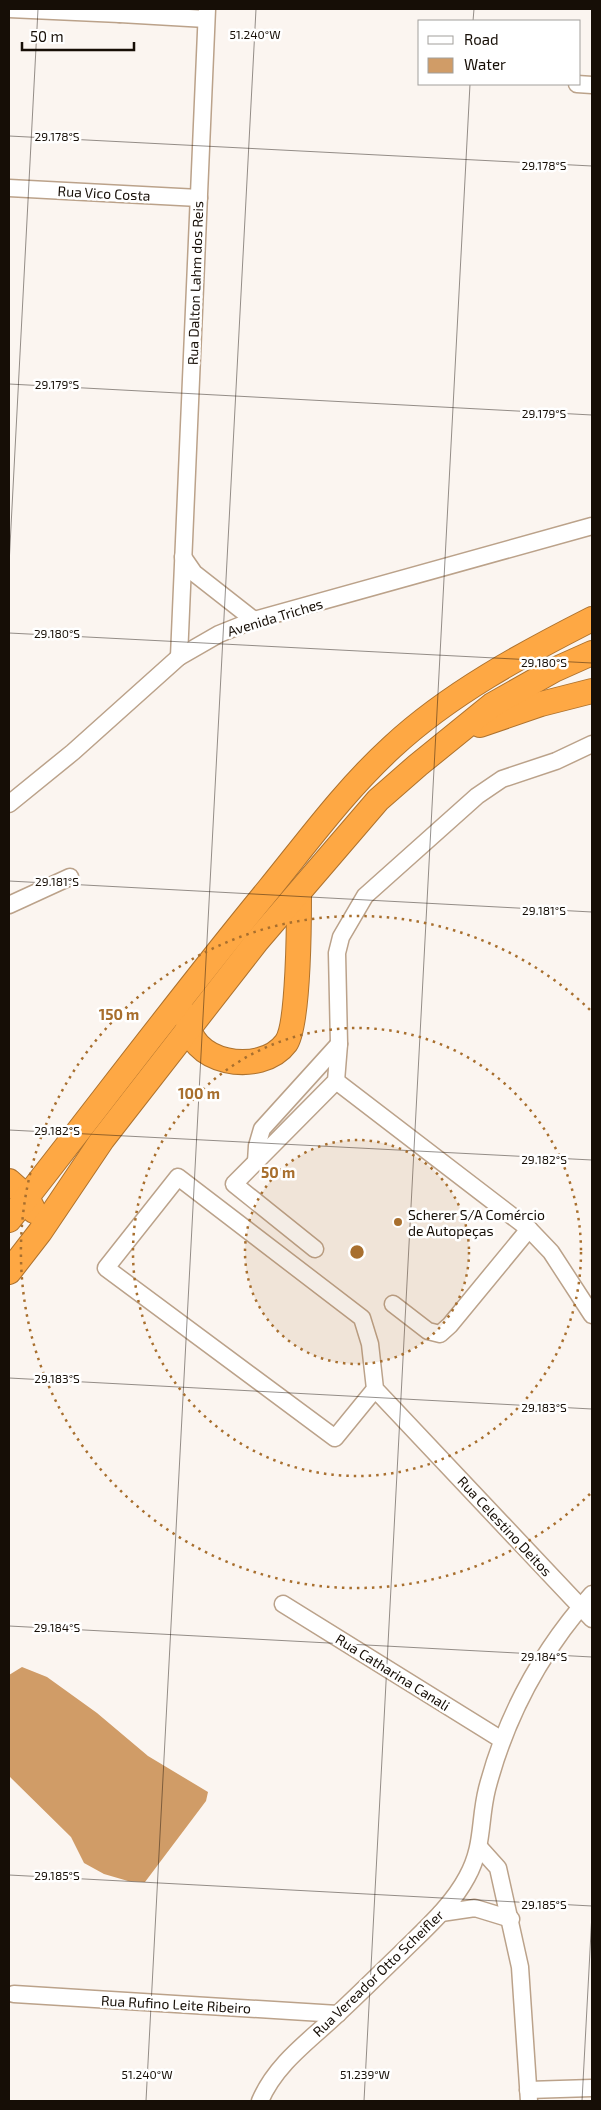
<svg xmlns="http://www.w3.org/2000/svg" width="601" height="2110" viewBox="0 0 601 2110" font-family="'Exo 2',sans-serif">
	<style>
		.water { fill: #d09c67 }
		.lines { fill: none; stroke-linecap: round; stroke-linejoin: round }
		.minor-casing { stroke: #bba28a; stroke-width: 19 }
		.highway-casing { stroke: #ad722e; stroke-width: 26 }
		.minor { stroke: #fff; stroke-width: 16 }
		.highway { stroke: #fea844; stroke-width: 24 }
		.ticks { fill: none; stroke: #160e06; stroke-width: 1; stroke-opacity: 0.45 }
		.ring { fill: none; stroke: #a86f2e; stroke-width: 2.5; stroke-dasharray: 2.5 5 }
		.poi-dot { fill: #a86f2e; stroke: #fff; stroke-width: 2 }
		.labels { text-anchor: middle; dominant-baseline: central; stroke-width: 5; stroke-linejoin: round; paint-order: stroke }
		.street-label { font-size: 14px; fill: #160e06; stroke: #fff }
		.poi-label { font-size: 14px; fill: #160e06; stroke: #fff; text-anchor: start }
		.ticks-label { font-size: 12px; text-anchor: middle; fill: #160e06; stroke: #fff; stroke-width: 5; stroke-linejoin: round; paint-order: stroke }
		.centre { fill: #a86f2e; stroke: #fff; stroke-width: 2.5 }
		.ring-label { font-size: 15px; text-anchor: middle; font-weight: bold; fill: #a86f2e; stroke: #fff; stroke-width: 5; stroke-linejoin: round; paint-order: stroke }
	</style>
	<rect width="100%" height="100%" fill="#fbf5f0"/>
	<!-- water -->
	<polygon class="water" points="22,1667 47,1677 97,1713 148,1756 208,1792 206,1801 145,1882 128,1881 104,1874 84,1863 71,1837 9,1776 9,1675"/>
	<g class="lines">
		<!-- minor casing -->
		<g class="minor-casing">
			<g id="minor">
				<polyline points="9,9 120,14 120,9"/>
				<polyline points="120,14 206,19"/>
				<polyline points="577,84 592,85"/>
				<polyline points="9,188 199,198"/>
				<polyline points="183,557 194,573 254,620"/>
				<polyline points="179,657 207,9"/>
				<polyline points="9,804 73,752 179,657 219,634 254,620 592,526"/>
				<polyline points="9,905 70,877"/>
				<polyline points="336,1081 529,1229 551,1252 592,1315"/>
				<polyline points="256,1162 257,1146 262,1129 339,1044"/>
				<polyline points="315,1249 234,1184 336,1081 339,1044 337,953 341,937 365,896 477,796 502,779 556,761 592,744"/>
				<polyline points="393,1304 428,1331 440,1334 450,1325 529,1229"/>
				<polyline points="375,1389 335,1438 106,1268 178,1177 362,1318 370,1344 375,1389 592,1619"/>
				<polyline points="283,1604 502,1740"/>
				<polyline points="480,1848 498,1868 520,1967 529,2101"/>
				<polyline points="441,1913 475,1908 511,1919"/>
				<polyline points="14,1994 338,2014"/>
				<polyline points="528,2090 592,2088"/>
				<path d="M260,2101C274,2068 302,2046 329,2022C353,2000 376,1977 400,1954C424,1930 451,1907 467,1877C484,1846 479,1821 487,1789C506,1716 541,1651 592,1594"/>
			</g>
		</g>
		<!-- highway casing -->
		<g class="highway-casing">
			<g id="highway">
				<polyline points="480,725 541,704 592,691"/>
				<path d="M188,1016C185,1064 261,1077 286,1043C299,1025 299,921 299,895"/>
				<polyline points="9,1181 27,1197 34,1211"/>
				<path d="M9,1220C96,1110 180,997 269,889C308,841 346,789 392,747C449,694 523,654 592,619"/>
				<polyline points="9,1272 40,1232 102,1140 257,941 378,800 418,765 492,705 554,670 592,653"/>
			</g>
		</g>
		<!-- minor -->
		<use href="#minor" class="minor"/>
		<!-- highway -->
		<use href="#highway" class="highway"/>
	</g>
	<!-- ticks -->
	<path class="ticks" d="M473,21L474,9M9,136L592,166M9,384L592,415M9,565L38,9M9,633L592,663M9,881L592,912M9,1130L592,1160M9,1378L592,1409M9,1626L592,1657M9,1875L592,1906M146,2101L256,9M364,2101L470,84M582,2101L592,1913"/>
	<!-- distance rings -->
	<circle cx="357" cy="1252" r="112" fill="#a86f2e" fill-opacity=".12"/>
	<g class="ring">
		<circle cx="357" cy="1252" r="112"/>
		<circle cx="357" cy="1252" r="224"/>
		<path d="M590 1494A336 336 0 1 1 590 1010"/>
	</g>
	<!-- markers -->
	<circle class="poi-dot" cx="398" cy="1222" r="5"/>
	<g class="labels">
		<!-- street labels -->
		<g class="street-label">
			<text transform="translate(104 193) rotate(3)">Rua Vico Costa</text>
			<text transform="translate(195 283) rotate(-88)">Rua Dalton Lahm dos Reis</text>
			<text transform="translate(275 617) rotate(-17)">Avenida Triches</text>
			<text transform="translate(505 1526) rotate(47)">Rua Celestino Deitos</text>
			<text transform="translate(393 1672) rotate(32)">Rua Catharina Canali</text>
			<text transform="translate(378 1973) rotate(-44)">Rua Vereador Otto Scheifler</text>
			<text transform="translate(176 2004) rotate(3)">Rua Rufino Leite Ribeiro</text>
		</g>
		<!-- poi labels -->
		<g class="poi-label">
			<text x="408" y="1214">Scherer S/A Comércio<tspan x="408" dy="16">de Autopeças</tspan></text>
		</g>
	</g>
	<g class="ticks-label">
		<text x="255" y="39">51.240°W</text>
		<text x="57" y="141">29.178°S</text>
		<text x="544" y="170">29.178°S</text>
		<text x="57" y="389">29.179°S</text>
		<text x="544" y="418">29.179°S</text>
		<text x="57" y="638">29.180°S</text>
		<text x="544" y="667">29.180°S</text>
		<text x="57" y="886">29.181°S</text>
		<text x="544" y="915">29.181°S</text>
		<text x="57" y="1135">29.182°S</text>
		<text x="544" y="1164">29.182°S</text>
		<text x="57" y="1383">29.183°S</text>
		<text x="544" y="1412">29.183°S</text>
		<text x="57" y="1632">29.184°S</text>
		<text x="544" y="1661">29.184°S</text>
		<text x="57" y="1880">29.185°S</text>
		<text x="544" y="1909">29.185°S</text>
		<text x="147" y="2079">51.240°W</text>
		<text x="365" y="2079">51.239°W</text>
	</g>
	<circle cx="357" cy="1252" r="8" class="centre"/>
	<g class="ring-label">
		<text x="119" y="1020">150 m</text>
		<text x="199" y="1099">100 m</text>
		<text x="278" y="1178">50 m</text>
	</g>
	<!-- border -->
	<rect width="601" height="2110" fill="none" stroke="#160e06" stroke-width="20"/>
	<!-- legend -->
	<rect x="418" y="20" width="162" height="65" fill="#ffffff" stroke="#a29f9b"/>
	<rect x="428" y="36" width="25" height="8" fill="#ffffff" stroke="#a29f9b"/>
	<text x="464" y="45" font-size="15" fill="#160e06">Road</text>
	<rect x="428" y="58" width="25" height="15" fill="#d09c67" stroke="#a29f9b"/>
	<text x="464" y="70" font-size="15" fill="#160e06">Water</text>
	<!-- scale -->
	<path d="M22 42v8h112v-8" fill="none" stroke="#160e06" stroke-width="2.5"/>
	<text x="30" y="42" font-size="15" fill="#160e06" stroke="#ffffff" stroke-width="4" paint-order="stroke">50 m</text>
</svg>
